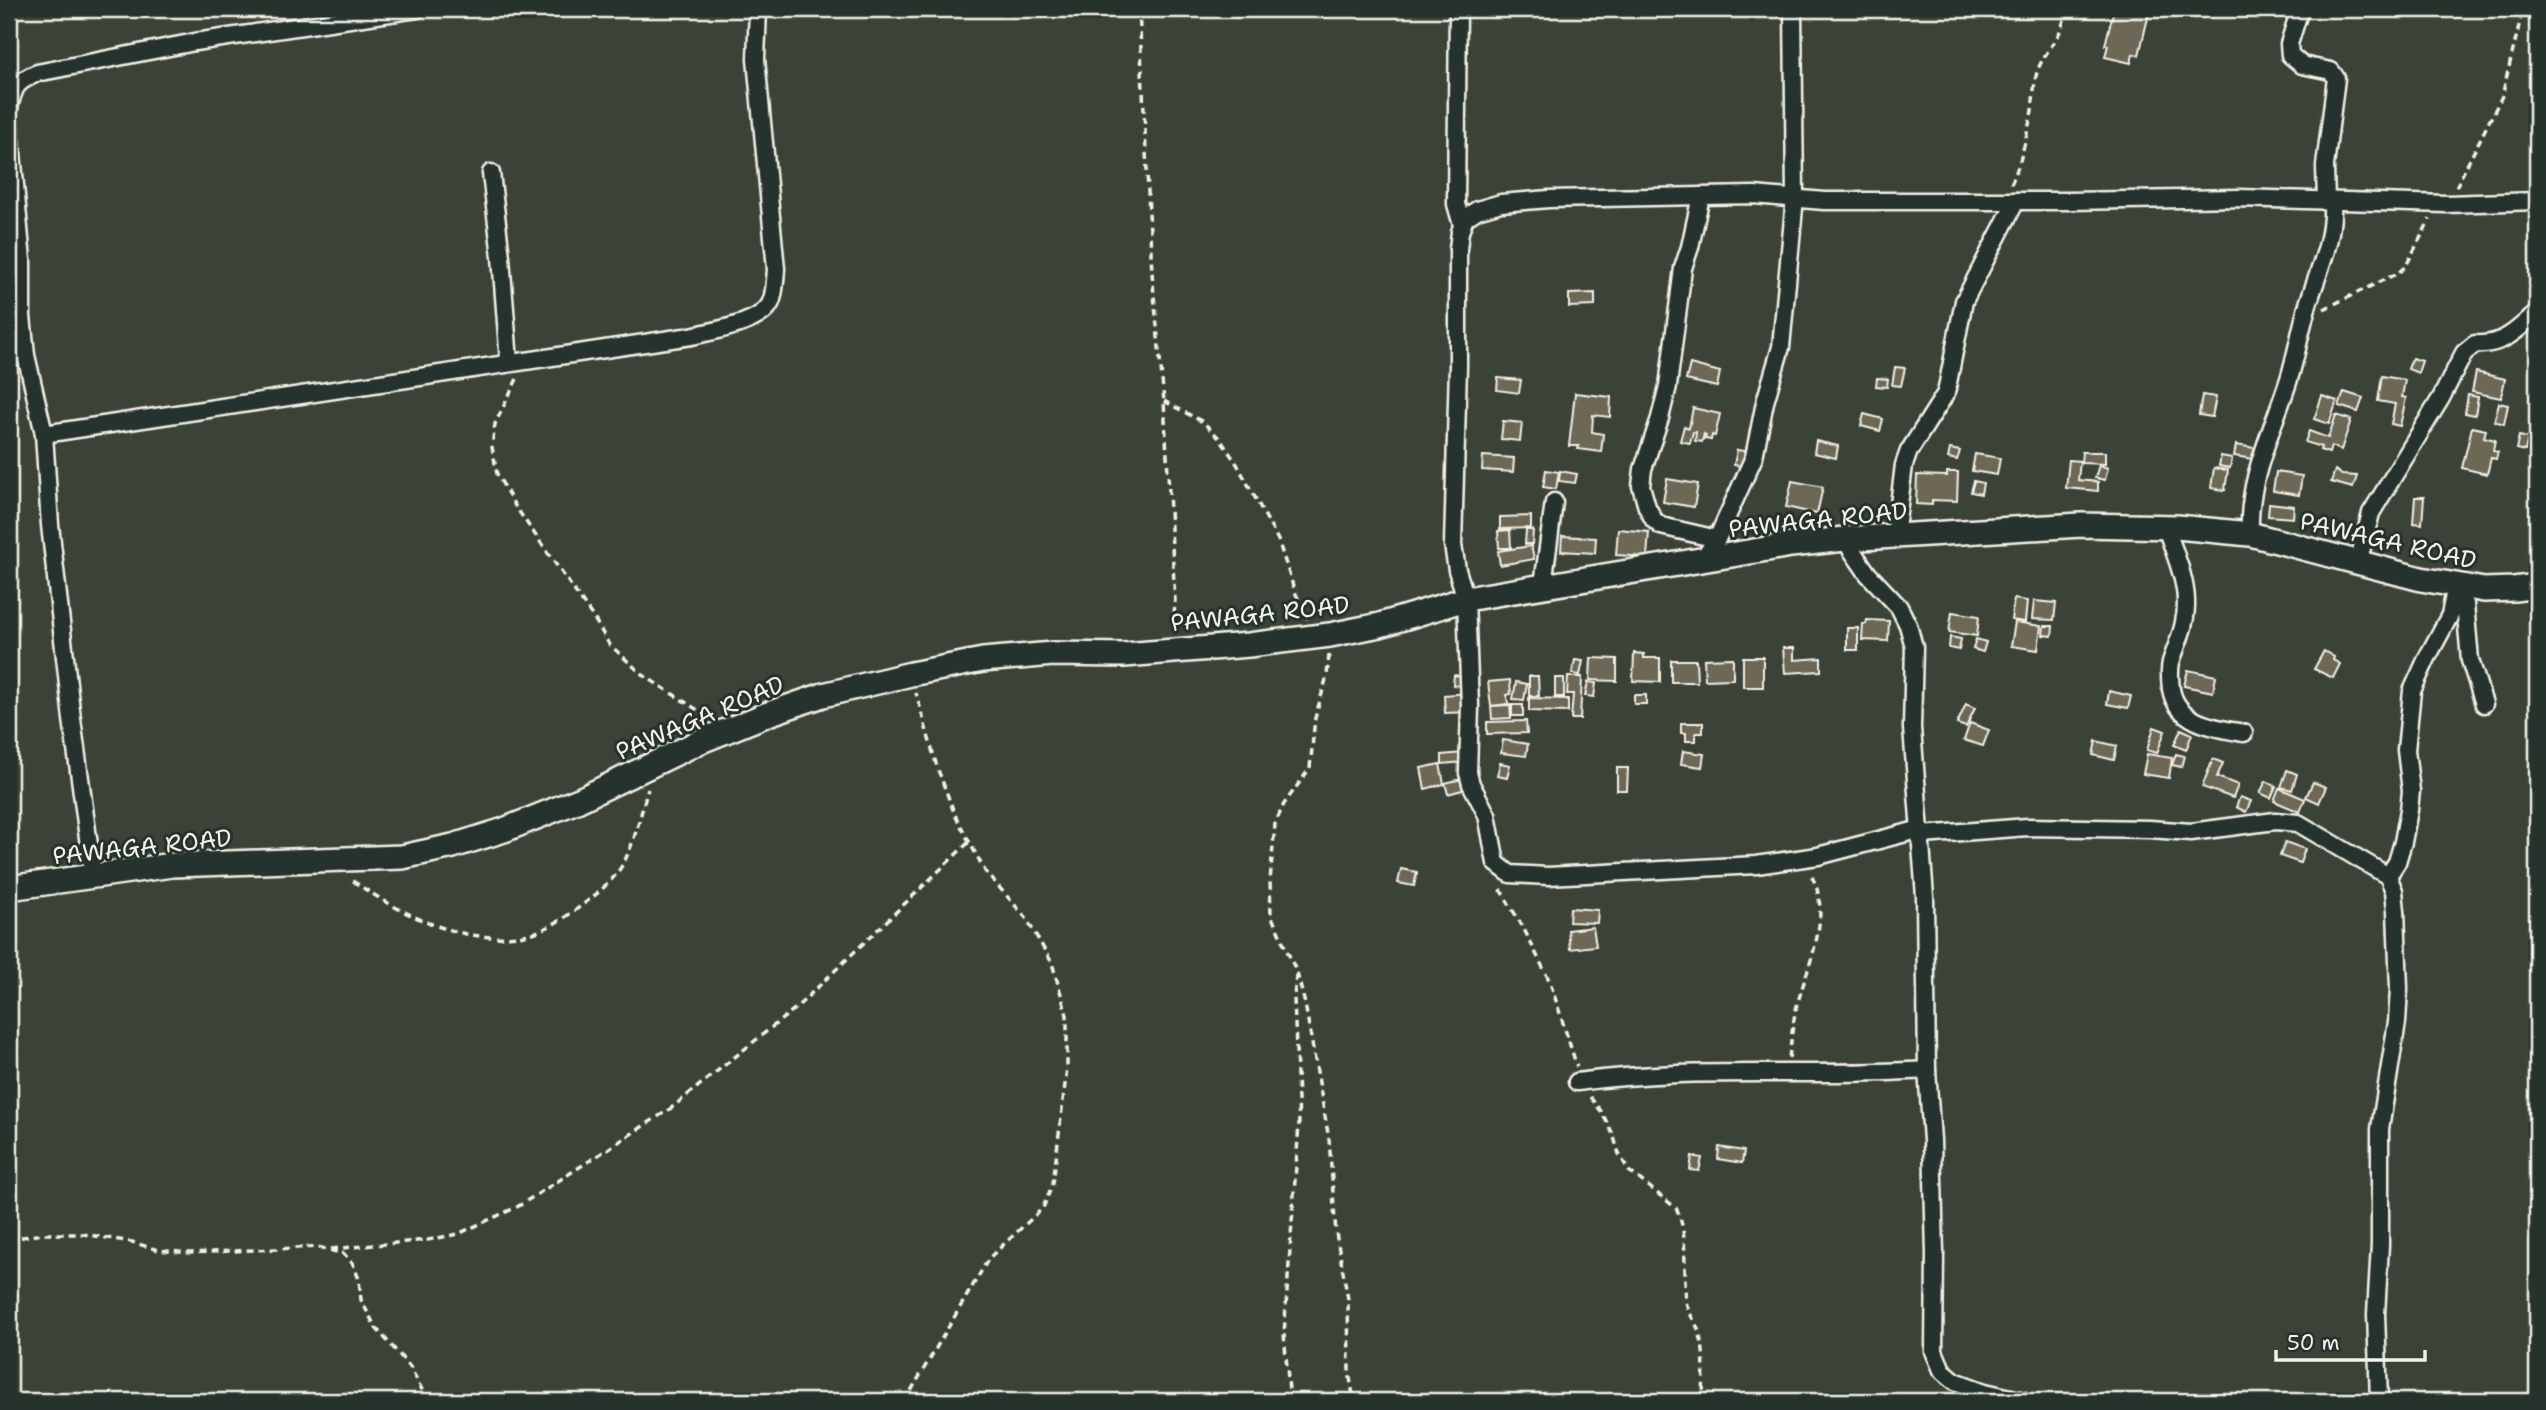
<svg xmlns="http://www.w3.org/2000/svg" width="2546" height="1410" viewBox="0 0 2546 1410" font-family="'Shantell Sans',sans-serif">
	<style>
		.building { fill: #6c6755; stroke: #f4f1e8; stroke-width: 2 }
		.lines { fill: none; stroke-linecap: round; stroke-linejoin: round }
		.minor-casing { stroke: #f4f1e8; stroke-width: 21 }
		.secondary-casing { stroke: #f4f1e8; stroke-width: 28 }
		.path { stroke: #f4f1e8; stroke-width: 3.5; stroke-dasharray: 7 5; stroke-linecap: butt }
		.minor { stroke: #26332d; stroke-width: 16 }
		.secondary { stroke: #26332d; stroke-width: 23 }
		.labels { text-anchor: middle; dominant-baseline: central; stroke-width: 6; stroke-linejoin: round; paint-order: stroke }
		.street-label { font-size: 24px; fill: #f4f1e8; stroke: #26332d }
	</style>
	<rect width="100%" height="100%" fill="#3b4339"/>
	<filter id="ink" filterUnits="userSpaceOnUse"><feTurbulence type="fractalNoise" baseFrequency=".0143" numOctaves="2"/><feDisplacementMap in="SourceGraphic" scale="14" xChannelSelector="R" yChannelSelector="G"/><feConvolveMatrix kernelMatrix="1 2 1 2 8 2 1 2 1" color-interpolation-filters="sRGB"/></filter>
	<g filter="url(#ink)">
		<!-- building -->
		<g class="building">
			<polygon points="2114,9 2150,9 2139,55 2133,54 2131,63 2105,57 2108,45 2105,45"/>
			<polygon points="1595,293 1595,306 1569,307 1569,294"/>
			<polygon points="2412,358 2422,361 2418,373 2408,369"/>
			<polygon points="1690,364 1720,372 1717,387 1686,380"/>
			<polygon points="1895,367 1905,368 1901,386 1892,385"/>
			<polygon points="2476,372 2505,379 2501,398 2472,392"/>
			<polygon points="2382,376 2405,380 2402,397 2406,398 2400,426 2391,424 2395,404 2378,401"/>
			<polygon points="1498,378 1521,380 1519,393 1497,390"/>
			<polygon points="1877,378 1888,379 1887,387 1876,386"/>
			<polygon points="2344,392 2363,398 2358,412 2339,406"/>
			<polygon points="1575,393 1611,397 1610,417 1593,415 1592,432 1603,434 1601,452 1578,449 1579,446 1569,446"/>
			<polygon points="2202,395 2216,397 2212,417 2199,415"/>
			<polygon points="2468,395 2478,397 2475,415 2465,413"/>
			<polygon points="2322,396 2337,401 2329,424 2314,419"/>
			<polygon points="2499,403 2508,405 2504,424 2494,421"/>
			<polygon points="1693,408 1720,414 1715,436 1712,435 1711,440 1705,439 1706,435 1704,434 1702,442 1695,441 1696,432 1693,432 1690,443 1680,441 1684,426 1689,428"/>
			<polygon points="1864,414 1883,419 1880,431 1861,426"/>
			<polygon points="2336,415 2351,420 2341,450 2331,446 2329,453 2320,450 2321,447 2305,442 2309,431 2328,438"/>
			<polygon points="1503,421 1522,423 1520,441 1501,439"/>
			<polygon points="2472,427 2486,430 2484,437 2495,440 2493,451 2498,452 2496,459 2491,458 2487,474 2462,468"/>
			<polygon points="2519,436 2528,438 2525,451 2516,449"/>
			<polygon points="1816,441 1838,446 1836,458 1814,453"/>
			<polygon points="2236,445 2255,448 2253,459 2234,456"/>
			<polygon points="1950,449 1960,451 1957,460 1948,458"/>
			<polygon points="1737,450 1745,451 1742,466 1734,465"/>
			<polygon points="2082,452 2105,452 2105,464 2081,463"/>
			<polygon points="1975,454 2000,458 1997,475 1972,471"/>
			<polygon points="1483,456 1514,458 1513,472 1482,470"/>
			<polygon points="2221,456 2232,458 2230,468 2219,466"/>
			<polygon points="2069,460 2080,461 2078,480 2098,482 2098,491 2066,488"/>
			<polygon points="2099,465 2108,468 2105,480 2095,478"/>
			<polygon points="2214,468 2228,470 2225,490 2211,488"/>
			<polygon points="1546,470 1559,472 1556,489 1543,487"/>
			<polygon points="2335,470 2342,475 2357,476 2353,488 2331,482"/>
			<polygon points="1560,471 1577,474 1575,483 1559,481"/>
			<polygon points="1947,472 1958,472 1957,501 1932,500 1932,505 1916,504 1917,475 1947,476"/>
			<polygon points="2276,472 2302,476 2299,495 2273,491"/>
			<polygon points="1667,479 1698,484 1694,507 1663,502"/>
			<polygon points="1792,481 1823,487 1817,514 1786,507"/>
			<polygon points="1974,481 1983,483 1981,494 1971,492"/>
			<polygon points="2415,497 2424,497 2422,524 2413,523"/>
			<polygon points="2269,503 2294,506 2293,518 2268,516"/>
			<polygon points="1531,516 1531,528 1500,529 1500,517"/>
			<polygon points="1618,529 1649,532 1647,557 1616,555"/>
			<polygon points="1510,530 1511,548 1499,548 1498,531"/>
			<polygon points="1526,530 1533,530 1532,544 1525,544"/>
			<polygon points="1562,536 1596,538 1595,553 1561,551"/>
			<polygon points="1531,546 1534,559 1500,565 1498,551"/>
			<polygon points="2014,599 2027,601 2025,622 2011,620"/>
			<polygon points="2034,601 2056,603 2054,620 2032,619"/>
			<polygon points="1952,612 1979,616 1977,636 1949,632"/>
			<polygon points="1867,620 1889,621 1888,641 1862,640 1863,624 1866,624"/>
			<polygon points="2015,622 2041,626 2038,650 2011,646"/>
			<polygon points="2044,626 2053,626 2052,636 2043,635"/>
			<rect x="1847" y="628" width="11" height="22"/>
			<polygon points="1950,637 1961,639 1959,650 1949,648"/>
			<polygon points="1976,639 1986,642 1983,652 1973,649"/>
			<polygon points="1783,648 1794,648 1794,660 1821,658 1821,671 1785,673"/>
			<polygon points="2324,651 2334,657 2333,660 2340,664 2333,678 2314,669"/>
			<polygon points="1634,653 1644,654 1644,658 1660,658 1660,682 1633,681"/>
			<rect x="1743" y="657" width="20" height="30"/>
			<polygon points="1591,658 1617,659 1617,681 1590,680"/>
			<polygon points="1733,658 1733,679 1705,680 1704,659"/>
			<polygon points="1575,660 1583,661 1580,675 1572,674"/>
			<polygon points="1671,660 1696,660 1697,682 1671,682"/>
			<polygon points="2188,670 2216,676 2213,692 2184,686"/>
			<polygon points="1454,675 1469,678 1467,687 1453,685"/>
			<polygon points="1529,676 1538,676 1539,696 1529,696"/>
			<polygon points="1568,677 1582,677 1580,719 1571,719 1573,694 1567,694"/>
			<rect x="1555" y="678" width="9" height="19"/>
			<polygon points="1510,680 1511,694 1507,695 1508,704 1491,706 1488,682"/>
			<polygon points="1516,682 1527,684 1524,700 1513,699"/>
			<polygon points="1588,682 1596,683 1594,697 1585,696"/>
			<polygon points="2109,691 2131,696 2128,708 2107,704"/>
			<polygon points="1468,693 1469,712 1445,713 1444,695"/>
			<rect x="1634" y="695" width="12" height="9"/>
			<polygon points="1529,698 1568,699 1568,712 1529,711"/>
			<polygon points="1966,704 1975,708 1966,727 1957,724"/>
			<polygon points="1510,705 1511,718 1492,719 1491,706"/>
			<rect x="1512" y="705" width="11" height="11"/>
			<polygon points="1526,721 1527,733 1487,734 1487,722"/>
			<polygon points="1681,723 1703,723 1703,733 1696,733 1696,741 1686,741 1686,733 1681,733"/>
			<polygon points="1970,723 1989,730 1983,746 1964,740"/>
			<polygon points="2154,727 2165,731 2157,753 2147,750"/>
			<polygon points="2181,729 2192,734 2186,750 2174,745"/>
			<polygon points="1503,740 1528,744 1526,756 1501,753"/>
			<polygon points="2096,741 2117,746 2114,760 2093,755"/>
			<polygon points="1683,751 1704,754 1702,767 1681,764"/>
			<polygon points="1463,753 1464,762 1442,764 1442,755"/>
			<polygon points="2147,754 2172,758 2169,778 2143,774"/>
			<polygon points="2176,754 2184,756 2181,767 2172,765"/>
			<polygon points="2213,759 2223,763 2217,777 2238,785 2233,798 2202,787"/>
			<polygon points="1500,763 1510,765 1507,778 1497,776"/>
			<polygon points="1440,764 1444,784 1425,789 1421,768"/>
			<polygon points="1617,768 1628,768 1627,790 1617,790"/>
			<polygon points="2287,770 2297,774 2292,790 2281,787"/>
			<polygon points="1466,778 1469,788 1448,794 1445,783"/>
			<polygon points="2266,781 2276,786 2271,798 2260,793"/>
			<polygon points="2313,782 2326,787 2319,803 2306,797"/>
			<polygon points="2279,788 2305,799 2300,812 2274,801"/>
			<polygon points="2240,797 2251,801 2246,812 2236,807"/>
			<polygon points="2285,842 2305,849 2300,863 2280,856"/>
			<polygon points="1401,869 1417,872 1414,886 1398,883"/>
			<polygon points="1570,908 1598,910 1597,923 1569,922"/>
			<polygon points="1593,927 1596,946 1570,949 1568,930"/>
			<polygon points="1719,1147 1744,1151 1742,1163 1718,1159"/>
			<polygon points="1692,1156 1702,1158 1699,1171 1690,1170"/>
		</g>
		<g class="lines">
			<!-- minor casing -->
			<g class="minor-casing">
				<g id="minor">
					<polyline points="1458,9 1456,204 1462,225"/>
					<polyline points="2300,9 2289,44 2290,55 2302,65 2331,71 2336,78 2325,166 2326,202"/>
					<path d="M9,108C14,86 16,82 37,73L195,42L417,9"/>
					<polyline points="9,120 22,261 22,316 26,355 44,434 50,525 72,719 93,875"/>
					<polyline points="491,173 501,257 509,362"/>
					<polyline points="1701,196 1690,247 1683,268 1668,386 1660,418 1643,469 1641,486 1647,507 1654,520 1661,526 1717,539"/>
					<path d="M44,434L691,336C712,331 762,324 771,302C775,293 775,279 776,269L756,59L758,9"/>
					<path d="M2166,527C2173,550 2185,575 2186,600C2187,624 2178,641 2171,662C2169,671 2170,681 2171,689C2177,724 2216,728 2244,733"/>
					<path d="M2250,534C2247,479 2273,430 2289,379C2297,353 2301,326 2309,301C2320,267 2334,238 2332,202"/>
					<polyline points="1895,537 1904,465 1909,451 1946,393 1964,301 2016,201"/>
					<polyline points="1844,539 1868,574 1899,607 1908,625 1914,647 1912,728 1925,897 1927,1070 1932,1140 1935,1254 1934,1351 1942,1370 1955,1381 1985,1392 2024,1401"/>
					<polyline points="1703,559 1717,539 1754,457 1765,402 1781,347 1795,197 1793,9"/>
					<path d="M2358,563L2371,513L2441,398L2464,353L2475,344C2502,346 2518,330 2537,312"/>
					<polyline points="1543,585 1554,502"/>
					<polyline points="2455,593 2465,604 2470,660 2484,704"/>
					<polyline points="1921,829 1818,856 1756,865 1548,876 1510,874 1496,863 1487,815 1471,784 1468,773 1470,706 1466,599 1457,570 1453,545 1458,366 1458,249 1460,232 1465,218 1477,210 1501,203 1549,199 1754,195 1824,201 2069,201 2239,198 2447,204 2537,201"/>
					<polyline points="1922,835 2028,827 2150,829 2191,832 2275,821 2298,823 2388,876 2394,891 2396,911 2399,989 2397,1022 2380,1129 2380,1245 2376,1314 2379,1401"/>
					<polyline points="2388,876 2397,862 2403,842 2409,810 2411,791 2406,750 2412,691 2428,656 2450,615 2456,585"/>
					<path d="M1577,1082C1693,1066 1810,1078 1927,1070"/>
				</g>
			</g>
			<!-- secondary casing -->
			<g class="secondary-casing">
				<polyline id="secondary" points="9,888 172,865 402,857 453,846 504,830 579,800 701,741 768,714 823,695 911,674 983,660 1053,654 1124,655 1249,645 1330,635 1380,625 1466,599 1791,545 1844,539 2081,525 2177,527 2250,534 2421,579 2456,585 2484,590 2514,589 2537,586"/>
			</g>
			<!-- path -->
			<g class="path">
				<polyline points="1139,9 1152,273 1164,401 1175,601 1173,630"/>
				<path d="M2011,184C2021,163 2026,138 2031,116C2034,101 2033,87 2037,72C2046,47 2062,41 2066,9"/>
				<polyline points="2456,187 2502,96 2523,9"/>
				<polyline points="2324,309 2398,273 2406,266 2430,219"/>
				<polyline points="517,379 495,424 492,447 497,474 515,506 595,620 609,644 643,675 707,716"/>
				<polyline points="1164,401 1203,422 1220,439 1237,464 1278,540 1295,592 1308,619"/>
				<polyline points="1329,655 1327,676 1315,718 1310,768 1284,804 1275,824 1270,881 1271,915 1297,973 1305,1004 1329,1139 1336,1233 1348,1299 1349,1372 1354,1401"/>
				<path d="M353,881C402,915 467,948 529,934C547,930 566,917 581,906C597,894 615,880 625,860C636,838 641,812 648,789"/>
				<polyline points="1500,889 1523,927 1550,982 1577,1067"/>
				<path d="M1789,1058C1791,1043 1792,1028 1795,1014C1804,971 1835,917 1811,875"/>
				<path d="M1590,1097L1601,1111L1613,1134L1619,1154L1629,1171L1676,1208C1689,1232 1683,1272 1686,1300C1687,1313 1697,1322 1700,1335C1706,1356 1703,1380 1703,1401"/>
				<polyline points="9,1239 43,1234 83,1234 132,1242 158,1250 189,1253 318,1247 344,1254 353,1264 359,1279 361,1300 376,1328 410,1367 428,1401"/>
				<polyline points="331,1249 428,1240 458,1234 517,1207 555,1183 670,1109 797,1007 969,842"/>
				<polyline points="905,1401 989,1258 1043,1208 1053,1183 1067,1068 1067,1015 1052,963 1026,918 985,871 955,815 937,767 916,693"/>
				<polyline points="1290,1401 1284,1334 1299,1124 1294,998 1296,975"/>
			</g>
			<!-- minor -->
			<use href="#minor" class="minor"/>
			<!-- secondary -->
			<use href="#secondary" class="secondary"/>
		</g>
	</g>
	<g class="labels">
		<!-- street labels -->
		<g class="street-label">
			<text transform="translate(1818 520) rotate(-6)">PAWAGA ROAD</text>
			<text transform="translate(2388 541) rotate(13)">PAWAGA ROAD</text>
			<text transform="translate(1260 614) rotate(-6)">PAWAGA ROAD</text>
			<text transform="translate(700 718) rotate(-23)">PAWAGA ROAD</text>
			<text transform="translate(142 847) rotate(-6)">PAWAGA ROAD</text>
		</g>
	</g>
	<!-- margin -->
	<rect width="2546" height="1410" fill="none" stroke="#26332d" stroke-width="35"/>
	<rect x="18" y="18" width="2511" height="1375" fill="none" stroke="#f4f1e8" stroke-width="2.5" filter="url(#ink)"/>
	<!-- scale -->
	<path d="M2276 1350v10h149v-10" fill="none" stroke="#f4f1e8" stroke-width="3.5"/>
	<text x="2287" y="1350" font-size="21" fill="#f4f1e8" stroke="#26332d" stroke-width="5" paint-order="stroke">50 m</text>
</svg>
